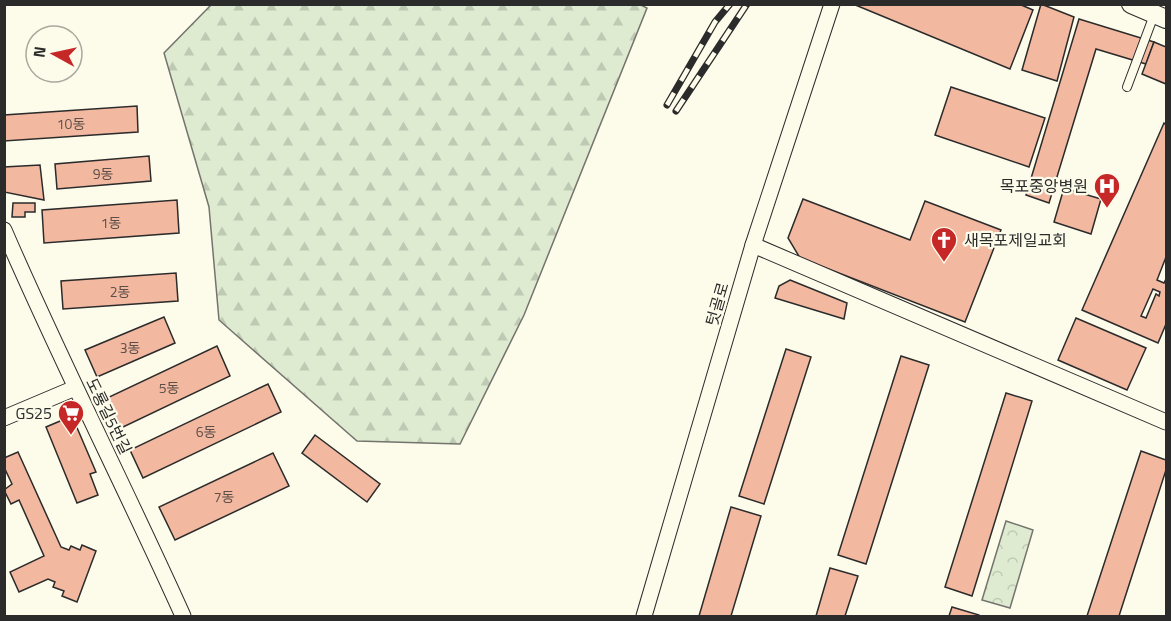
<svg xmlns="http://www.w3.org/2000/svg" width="1171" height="621" viewBox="0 0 1171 621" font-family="'Titillium Web','Noto Sans KR',sans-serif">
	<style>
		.forest { fill: url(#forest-firs); stroke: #74746e; stroke-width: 1.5 }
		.park { fill: url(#park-crowns); stroke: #74746e; stroke-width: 1.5 }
		.building { fill: #f2b8a0; stroke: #2b2b2b; stroke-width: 1.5; fill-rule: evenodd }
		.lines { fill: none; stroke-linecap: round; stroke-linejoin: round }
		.service-casing { stroke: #2b2b2b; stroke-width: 10 }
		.minor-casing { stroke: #2b2b2b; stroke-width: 17 }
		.tertiary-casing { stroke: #2b2b2b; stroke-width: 20 }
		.service { stroke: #fdfbea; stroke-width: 8 }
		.minor { stroke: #fdfbea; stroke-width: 15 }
		.tertiary { stroke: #fdfbea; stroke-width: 18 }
		.rail-casing { stroke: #2b2b2b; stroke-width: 7 }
		.rail { stroke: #fdfbea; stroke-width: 4.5; stroke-dasharray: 14; stroke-linecap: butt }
		.labels { text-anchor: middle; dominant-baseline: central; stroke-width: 4.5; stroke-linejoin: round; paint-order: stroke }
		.number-label { font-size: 14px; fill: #5d4e48 }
		.poi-label { font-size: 16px; fill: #2b2b2b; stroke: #fdfbea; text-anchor: end }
		.street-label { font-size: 16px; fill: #2b2b2b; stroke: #fdfbea }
	</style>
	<defs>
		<pattern id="forest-firs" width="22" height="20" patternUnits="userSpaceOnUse" patternTransform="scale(1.5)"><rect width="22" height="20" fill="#deebd1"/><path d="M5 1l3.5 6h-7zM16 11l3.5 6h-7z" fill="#bfcab4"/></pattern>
		<pattern id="park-crowns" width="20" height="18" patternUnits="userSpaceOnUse" patternTransform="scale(1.5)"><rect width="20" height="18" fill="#deebd1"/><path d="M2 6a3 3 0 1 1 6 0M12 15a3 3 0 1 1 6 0" fill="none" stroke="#bfcab4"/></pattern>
	</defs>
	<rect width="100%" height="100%" fill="#fdfbea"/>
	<!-- forest -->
	<polygon class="forest" points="641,5 647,8 524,315 460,444 357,441 219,320 209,207 164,53 211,5"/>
	<!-- park -->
	<polygon class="park" points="1006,521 1033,530 1010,608 982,600"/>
	<!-- building -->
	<g class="building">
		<polygon points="853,4 1019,4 1033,10 1010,69"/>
		<polygon points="1041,4 1074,17 1057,81 1022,70"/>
		<polygon points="1079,19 1154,42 1146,64 1096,49 1049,203 1026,195"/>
		<polygon points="1154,42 1166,47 1166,84 1142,74"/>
		<polygon points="951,87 1045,118 1029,167 935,135"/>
		<polygon points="137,106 138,132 4,141 4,115"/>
		<path d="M1164,123L1166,125V257L1157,280L1164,283L1166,279V324L1158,343L1082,310ZM1153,289L1160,292L1159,296L1156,294L1146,318L1141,316Z"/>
		<polygon points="149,156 151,181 57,189 55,164"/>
		<polygon points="40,165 44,200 4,192 4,167"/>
		<polygon points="1064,188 1101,199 1091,234 1054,222"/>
		<polygon points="803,199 910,240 925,201 1001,230 965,322 800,258 788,238"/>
		<polygon points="177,200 179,233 44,243 42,210"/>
		<polygon points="13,203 35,203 35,212 25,212 25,217 12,217"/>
		<polygon points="176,273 178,301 63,309 61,281"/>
		<polygon points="790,280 847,303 844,319 775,298 779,286"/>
		<polygon points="164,317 175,343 97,377 85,350"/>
		<polygon points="1076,318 1146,348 1127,390 1058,360"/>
		<polygon points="217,346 230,376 121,428 107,398"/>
		<polygon points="786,349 811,357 764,504 739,496"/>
		<polygon points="901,356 929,365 866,564 838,555"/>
		<polygon points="268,384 281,412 143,478 130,450"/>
		<polygon points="1006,393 1032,401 972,596 945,587"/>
		<polygon points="72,416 96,472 90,474 98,495 77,503 46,427"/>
		<polygon points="315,435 380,484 367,502 302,453"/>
		<polygon points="1141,451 1166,460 1166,470 1119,616 1087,616"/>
		<polygon points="18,452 61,547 69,550 71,546 80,550 82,545 96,551 77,602 62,596 64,591 53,587 55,582 48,579 19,592 10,572 44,556 19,500 11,504 4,490 12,484 4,467 4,458"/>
		<polygon points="273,453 289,486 175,540 159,507"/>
		<polygon points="731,507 761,516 731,616 699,616"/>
		<polygon points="830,568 858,576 845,616 816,616"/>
		<polygon points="952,607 979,615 979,616 949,616"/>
	</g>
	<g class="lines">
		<!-- service casing -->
		<g class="service-casing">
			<polyline id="service" points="1127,87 1154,15"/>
		</g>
		<!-- minor casing -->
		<g class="minor-casing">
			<g id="minor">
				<path d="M4,230C60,360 125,487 183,616"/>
				<polyline points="753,245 1166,422"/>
				<polyline points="4,418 75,388"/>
				<polyline points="644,616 753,245 832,4"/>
			</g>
		</g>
		<!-- tertiary casing -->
		<g class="tertiary-casing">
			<polyline id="tertiary" points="1131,4 1166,19"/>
		</g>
		<!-- service -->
		<use href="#service" class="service"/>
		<!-- minor -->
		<use href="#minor" class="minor"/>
		<!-- tertiary -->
		<use href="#tertiary" class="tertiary"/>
		<!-- rail casing -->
		<g class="rail-casing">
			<g id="rail">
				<polyline points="667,105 715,22 730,4"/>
				<polyline points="676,111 747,4"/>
			</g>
		</g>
		<!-- rail -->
		<use href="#rail" class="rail"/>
	</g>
	<!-- icons -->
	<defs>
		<g id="hospital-pin" transform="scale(1.35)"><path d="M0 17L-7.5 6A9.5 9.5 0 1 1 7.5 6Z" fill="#c62828" stroke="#fdfbea"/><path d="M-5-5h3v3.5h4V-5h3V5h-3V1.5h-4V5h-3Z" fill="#fff"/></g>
		<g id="church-pin" transform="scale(1.35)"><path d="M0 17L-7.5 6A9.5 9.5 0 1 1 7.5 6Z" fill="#c62828" stroke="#fdfbea"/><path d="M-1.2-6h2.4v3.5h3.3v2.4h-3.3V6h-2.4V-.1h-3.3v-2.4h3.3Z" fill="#fff"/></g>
		<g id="supermarket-pin" transform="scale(1.35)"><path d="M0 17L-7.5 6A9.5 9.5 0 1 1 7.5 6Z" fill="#c62828" stroke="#fdfbea"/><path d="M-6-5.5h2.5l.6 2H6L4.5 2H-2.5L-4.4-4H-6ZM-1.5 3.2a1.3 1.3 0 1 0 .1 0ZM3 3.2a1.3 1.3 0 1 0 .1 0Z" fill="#fff"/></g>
	</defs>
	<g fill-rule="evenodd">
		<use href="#hospital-pin" x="1107" y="186"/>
		<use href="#church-pin" x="944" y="240"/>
		<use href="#supermarket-pin" x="71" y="413"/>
	</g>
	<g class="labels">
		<!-- number labels -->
		<g class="number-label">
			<text x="71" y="123">10동</text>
			<text x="103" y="173">9동</text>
			<text x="111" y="222">1동</text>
			<text x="120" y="291">2동</text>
			<text x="130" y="347">3동</text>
			<text x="169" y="387">5동</text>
			<text x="206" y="431">6동</text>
			<text x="224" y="496">7동</text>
		</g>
		<!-- poi labels -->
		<g class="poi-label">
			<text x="1088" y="186">목포중앙병원</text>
			<text x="964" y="240" text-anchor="start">새목포제일교회</text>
			<text x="52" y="413">GS25</text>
		</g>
		<!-- street labels -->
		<g class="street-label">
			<text transform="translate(717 304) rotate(-74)">텃골로</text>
			<text transform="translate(109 416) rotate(64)">도룡길5번길</text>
		</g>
	</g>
	<!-- border -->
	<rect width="1171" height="621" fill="none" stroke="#2b2b2b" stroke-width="12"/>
	<!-- north arrow -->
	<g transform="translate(54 54) rotate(278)"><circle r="28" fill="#fdfbea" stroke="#a9a89e" stroke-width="1.5"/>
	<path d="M0-4.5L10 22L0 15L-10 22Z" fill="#c62828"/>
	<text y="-9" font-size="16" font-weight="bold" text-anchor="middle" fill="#2b2b2b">N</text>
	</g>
</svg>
